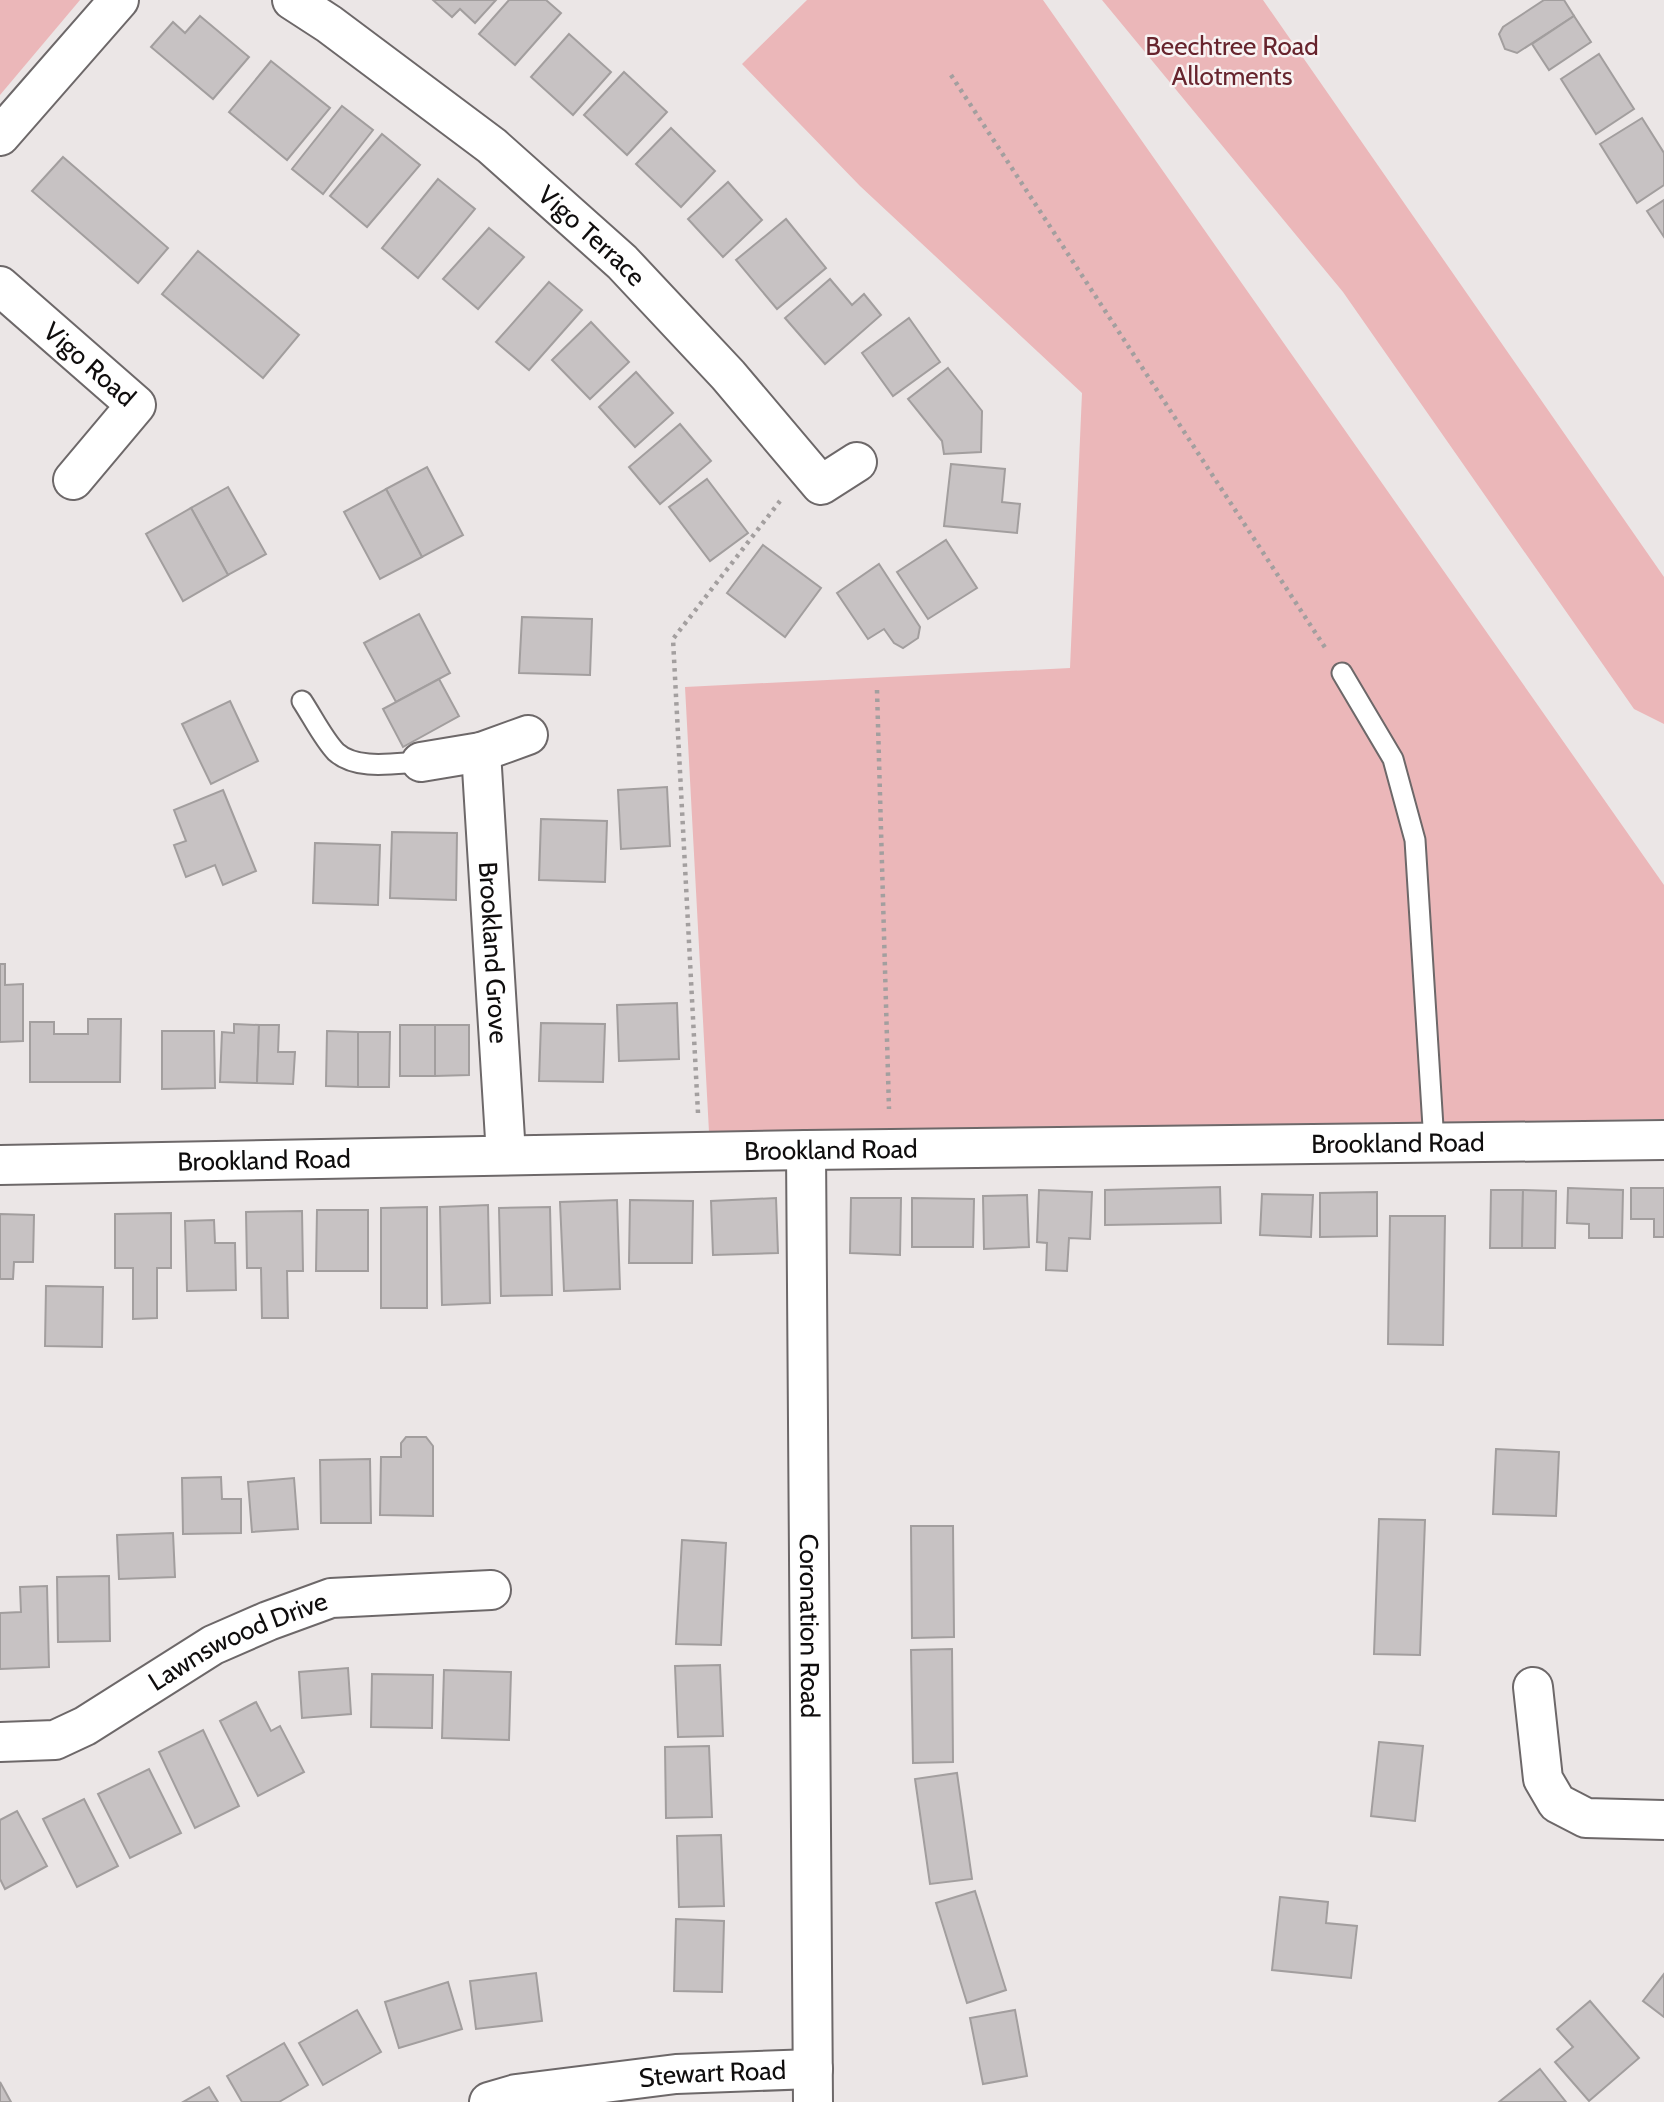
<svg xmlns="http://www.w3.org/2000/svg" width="1664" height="2102" viewBox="0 0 1664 2102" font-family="Cabin,sans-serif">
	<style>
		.green { fill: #ebb7b9 }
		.building { fill: #c7c2c3; stroke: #a29e9e; stroke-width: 2 }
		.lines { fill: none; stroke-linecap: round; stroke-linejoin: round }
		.lane-casing { stroke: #6d6869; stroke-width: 23 }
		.street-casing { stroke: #6d6869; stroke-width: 42 }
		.path { stroke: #a39f9f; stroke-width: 4.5; stroke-dasharray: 3.5 5; stroke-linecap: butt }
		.lane { stroke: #fff; stroke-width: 19 }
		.street { stroke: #fff; stroke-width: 38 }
		.labels { text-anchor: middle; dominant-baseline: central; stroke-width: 5; stroke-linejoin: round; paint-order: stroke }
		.park-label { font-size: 26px; fill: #67242d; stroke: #f8f3f3 }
		.street-label { font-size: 26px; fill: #0f0d0d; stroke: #f8f3f3 }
	</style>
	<rect width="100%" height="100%" fill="#ebe6e6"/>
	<!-- green -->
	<g class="green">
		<polygon points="0,0 80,0 0,95"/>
		<polygon points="807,0 1043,0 1664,885 1664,1119 709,1132 685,687 1070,668 1082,393 860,186 742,64"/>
		<polygon points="1102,0 1263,0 1664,577 1664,724 1634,709 1343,292"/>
	</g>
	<!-- building -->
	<g class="building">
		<polygon points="433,0 496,0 475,23 460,9 452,17"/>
		<polygon points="509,0 546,0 561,13 515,65 479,34"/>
		<polygon points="1544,0 1564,0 1574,16 1517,53 1505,49 1499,34 1503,27"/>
		<polygon points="200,16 249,57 213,99 151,47 173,22 185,33"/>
		<polygon points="1574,16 1591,42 1549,70 1532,44"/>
		<polygon points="569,34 611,72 573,115 531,77"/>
		<polygon points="1599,54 1634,109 1596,134 1561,79"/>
		<polygon points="271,61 330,108 287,160 229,112"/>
		<polygon points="624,72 667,112 627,155 584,115"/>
		<polygon points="342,106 373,130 323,194 292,169"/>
		<polygon points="1642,118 1664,153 1664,185 1637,203 1600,144"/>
		<polygon points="671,128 715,171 681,207 636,164"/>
		<polygon points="382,134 420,165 367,227 330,196"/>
		<polygon points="63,157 168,248 138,283 32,191"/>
		<polygon points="438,179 475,209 418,278 382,248"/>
		<polygon points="728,182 762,220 723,257 688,219"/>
		<polygon points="1664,200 1664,237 1647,211"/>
		<polygon points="786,219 826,268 777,309 736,260"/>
		<polygon points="489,228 524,257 478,309 443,279"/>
		<polygon points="198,251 299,335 263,378 162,294"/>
		<polygon points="830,279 852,305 864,294 881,315 825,364 785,318"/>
		<polygon points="549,282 582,310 529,370 496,342"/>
		<polygon points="909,318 940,362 893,396 862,353"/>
		<polygon points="591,322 629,362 590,399 552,360"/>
		<polygon points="948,368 982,411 981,452 944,454 942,441 908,399"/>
		<polygon points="636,372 673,413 635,447 599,407"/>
		<polygon points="680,424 711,461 660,504 629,467"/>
		<polygon points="951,464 1005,469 1002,502 1020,504 1017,533 944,526"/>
		<polygon points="427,467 463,535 422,557 386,489"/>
		<polygon points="707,479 748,533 710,561 669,507"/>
		<polygon points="228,487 266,554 228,575 191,508"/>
		<polygon points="386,489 422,557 380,579 344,512"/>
		<polygon points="191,508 228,575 183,601 146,534"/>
		<polygon points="946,540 977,588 928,619 897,572"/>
		<polygon points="763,545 821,588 785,637 727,593"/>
		<polygon points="879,564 920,627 918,638 903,648 894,643 884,629 868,639 837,593"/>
		<polygon points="419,614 450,673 396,702 364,643"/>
		<polygon points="522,617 592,619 590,675 519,673"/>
		<polygon points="439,679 459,716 403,747 383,709"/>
		<polygon points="230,701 258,761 211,784 182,724"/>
		<polygon points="667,787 670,846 621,849 618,790"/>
		<polygon points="223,790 256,871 223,885 215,865 186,877 174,845 186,841 174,810"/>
		<polygon points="541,819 607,821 605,882 539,880"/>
		<polygon points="392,832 457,833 456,900 390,898"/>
		<polygon points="315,843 380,845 378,905 313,903"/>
		<polygon points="0,964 5,964 5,985 23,984 23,1041 0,1042"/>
		<polygon points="677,1003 679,1059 619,1061 617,1005"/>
		<polygon points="88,1019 121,1019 120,1082 30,1082 30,1022 54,1022 54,1034 88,1034"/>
		<polygon points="541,1023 605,1024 603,1082 539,1081"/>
		<polygon points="234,1024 259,1025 257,1083 220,1082 222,1032 234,1033"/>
		<polygon points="259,1025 279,1025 278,1052 295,1052 293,1084 257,1083"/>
		<rect x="400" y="1025" width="35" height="51"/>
		<polygon points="435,1025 469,1025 469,1075 435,1076"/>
		<polygon points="162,1031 214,1031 215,1088 162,1089"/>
		<polygon points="327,1031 358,1032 358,1087 326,1086"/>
		<polygon points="358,1032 390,1032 389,1087 358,1087"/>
		<polygon points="1220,1187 1221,1223 1105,1225 1105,1190"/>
		<polygon points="1568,1188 1623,1190 1622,1238 1589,1238 1589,1224 1567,1223"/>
		<polygon points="1631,1188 1664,1188 1664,1237 1654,1237 1654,1219 1631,1219"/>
		<polygon points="1039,1190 1092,1192 1090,1239 1069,1238 1067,1271 1046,1270 1047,1243 1037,1242"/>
		<polygon points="1491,1190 1523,1190 1522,1248 1490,1248"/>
		<polygon points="1523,1190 1556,1191 1555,1248 1522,1248"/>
		<polygon points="1377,1192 1377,1236 1320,1237 1320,1193"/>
		<polygon points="1262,1194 1313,1195 1311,1237 1260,1235"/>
		<polygon points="1027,1195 1029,1247 984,1249 983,1196"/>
		<polygon points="776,1198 778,1253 713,1255 711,1201"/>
		<polygon points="851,1198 901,1198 900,1255 850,1253"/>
		<polygon points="912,1198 974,1199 973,1247 912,1247"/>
		<polygon points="617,1200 620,1289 564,1291 560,1202"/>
		<polygon points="630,1200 693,1201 692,1263 629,1263"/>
		<polygon points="488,1205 490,1303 442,1305 440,1207"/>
		<polygon points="427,1207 427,1308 381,1308 381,1208"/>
		<polygon points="550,1207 552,1295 501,1296 499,1208"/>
		<polygon points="317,1210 368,1210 368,1271 316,1271"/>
		<polygon points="302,1211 303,1271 287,1271 288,1318 262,1318 261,1268 247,1268 246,1212"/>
		<polygon points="171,1213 171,1268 157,1268 157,1318 133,1319 133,1268 115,1268 115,1214"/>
		<polygon points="0,1214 34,1215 33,1262 14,1262 13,1279 0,1279"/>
		<polygon points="1390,1216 1445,1216 1443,1345 1388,1344"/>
		<polygon points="214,1220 215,1243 235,1243 236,1290 187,1291 185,1221"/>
		<polygon points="46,1286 103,1287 102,1347 45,1346"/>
		<polygon points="406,1437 426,1437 433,1446 433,1516 380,1515 381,1457 401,1457 401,1443"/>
		<polygon points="1496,1449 1559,1452 1556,1516 1493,1514"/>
		<polygon points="370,1459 371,1523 321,1523 320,1460"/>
		<polygon points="221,1477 222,1499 241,1499 241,1533 183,1534 182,1478"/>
		<polygon points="294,1478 298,1529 252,1532 248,1482"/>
		<polygon points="1379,1519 1425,1520 1420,1655 1374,1654"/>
		<polygon points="911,1526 953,1526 954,1637 912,1638"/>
		<polygon points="173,1533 175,1577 119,1579 117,1535"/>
		<polygon points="682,1540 726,1543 721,1645 676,1644"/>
		<polygon points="109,1576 110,1641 58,1642 57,1577"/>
		<polygon points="47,1586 49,1667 0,1669 0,1613 21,1612 20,1587"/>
		<polygon points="952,1649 953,1762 913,1763 911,1650"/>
		<polygon points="720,1665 723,1736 678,1737 675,1666"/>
		<polygon points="348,1668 351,1714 302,1718 299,1672"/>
		<polygon points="444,1670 511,1672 509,1740 442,1738"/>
		<polygon points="372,1674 433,1675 432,1728 371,1727"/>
		<polygon points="256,1702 271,1731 280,1726 304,1772 258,1796 220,1721"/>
		<polygon points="203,1730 239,1806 195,1828 159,1752"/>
		<polygon points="1379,1742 1423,1746 1415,1821 1371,1816"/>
		<polygon points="709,1746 712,1817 666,1818 665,1747"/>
		<polygon points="149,1769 181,1833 130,1858 98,1794"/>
		<polygon points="957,1773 972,1879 930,1884 915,1779"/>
		<polygon points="84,1799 118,1866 77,1887 43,1819"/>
		<polygon points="17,1811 47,1866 5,1889 0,1879 0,1820"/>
		<polygon points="721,1835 724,1906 679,1907 677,1836"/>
		<polygon points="975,1891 1006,1990 967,2003 936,1903"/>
		<polygon points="1280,1897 1328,1902 1326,1923 1357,1926 1351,1978 1272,1970"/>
		<polygon points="676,1919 724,1921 722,1992 674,1991"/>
		<polygon points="536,1973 542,2021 476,2029 470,1981"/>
		<polygon points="1664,1974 1664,2017 1643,2001"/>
		<polygon points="448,1982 462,2029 399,2048 385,2002"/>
		<polygon points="1590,2001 1639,2058 1589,2101 1555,2062 1573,2047 1557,2029"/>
		<polygon points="357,2010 381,2052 323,2085 299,2043"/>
		<polygon points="1015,2010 1027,2076 983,2084 970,2018"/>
		<polygon points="284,2043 308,2085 279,2102 242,2102 227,2076"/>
		<polygon points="1540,2069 1566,2102 1499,2102"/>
		<polygon points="0,2082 11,2102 0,2102"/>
		<polygon points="209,2087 218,2102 183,2102"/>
	</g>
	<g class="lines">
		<!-- lane casing -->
		<g class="lane-casing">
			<g id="lane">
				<polyline points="1342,673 1393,759 1415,840 1434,1143"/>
				<path d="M302,701C312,716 324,740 336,752C357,771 396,763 421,762"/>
			</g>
		</g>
		<!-- street casing -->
		<g class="street-casing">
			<g id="street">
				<path id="s1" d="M292,0L329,24L492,146L622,262L728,375L821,485L857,462"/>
				<polyline points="0,136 119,0"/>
				<path id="s2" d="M0,286L136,405L73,480"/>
				<path id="s3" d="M481,752L506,1155"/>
				<polyline points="421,762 481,752 528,735"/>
				<path id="s4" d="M806,1150L813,2102"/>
				<path id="s5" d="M0,1165L806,1150L1664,1140"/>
				<polyline points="1533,1687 1543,1779 1557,1803 1586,1818 1664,1820"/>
				<path id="s6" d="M0,1742L55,1740L85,1726L213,1645L268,1621L331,1598L491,1590"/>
				<path id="s7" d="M489,2102L516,2094L676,2074L813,2069"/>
			</g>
		</g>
		<!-- path -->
		<g class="path">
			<polyline points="951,75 1326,649"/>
			<polyline points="877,690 889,1109"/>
			<polyline points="698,1113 673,639 780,501"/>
		</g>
		<!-- lane -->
		<use href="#lane" class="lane"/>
		<!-- street -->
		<use href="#street" class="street"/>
	</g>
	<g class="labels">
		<!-- park labels -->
		<g class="park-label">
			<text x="1232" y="46">Beechtree Road<tspan x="1232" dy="30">Allotments</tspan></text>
		</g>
		<!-- street labels -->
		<g class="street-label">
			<text stroke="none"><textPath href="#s1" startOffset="382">Vigo Terrace</textPath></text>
			<text stroke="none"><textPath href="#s2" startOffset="119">Vigo Road</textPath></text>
			<text stroke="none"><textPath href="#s3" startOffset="201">Brookland Grove</textPath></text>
			<text stroke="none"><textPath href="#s5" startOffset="1398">Brookland Road</textPath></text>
			<text stroke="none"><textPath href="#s5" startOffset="831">Brookland Road</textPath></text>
			<text stroke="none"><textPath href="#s5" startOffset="264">Brookland Road</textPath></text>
			<text stroke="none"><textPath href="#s4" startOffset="476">Coronation Road</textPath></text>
			<text stroke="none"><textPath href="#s6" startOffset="264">Lawnswood Drive</textPath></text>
			<text stroke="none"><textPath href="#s7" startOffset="226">Stewart Road</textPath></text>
		</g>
	</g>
</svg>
